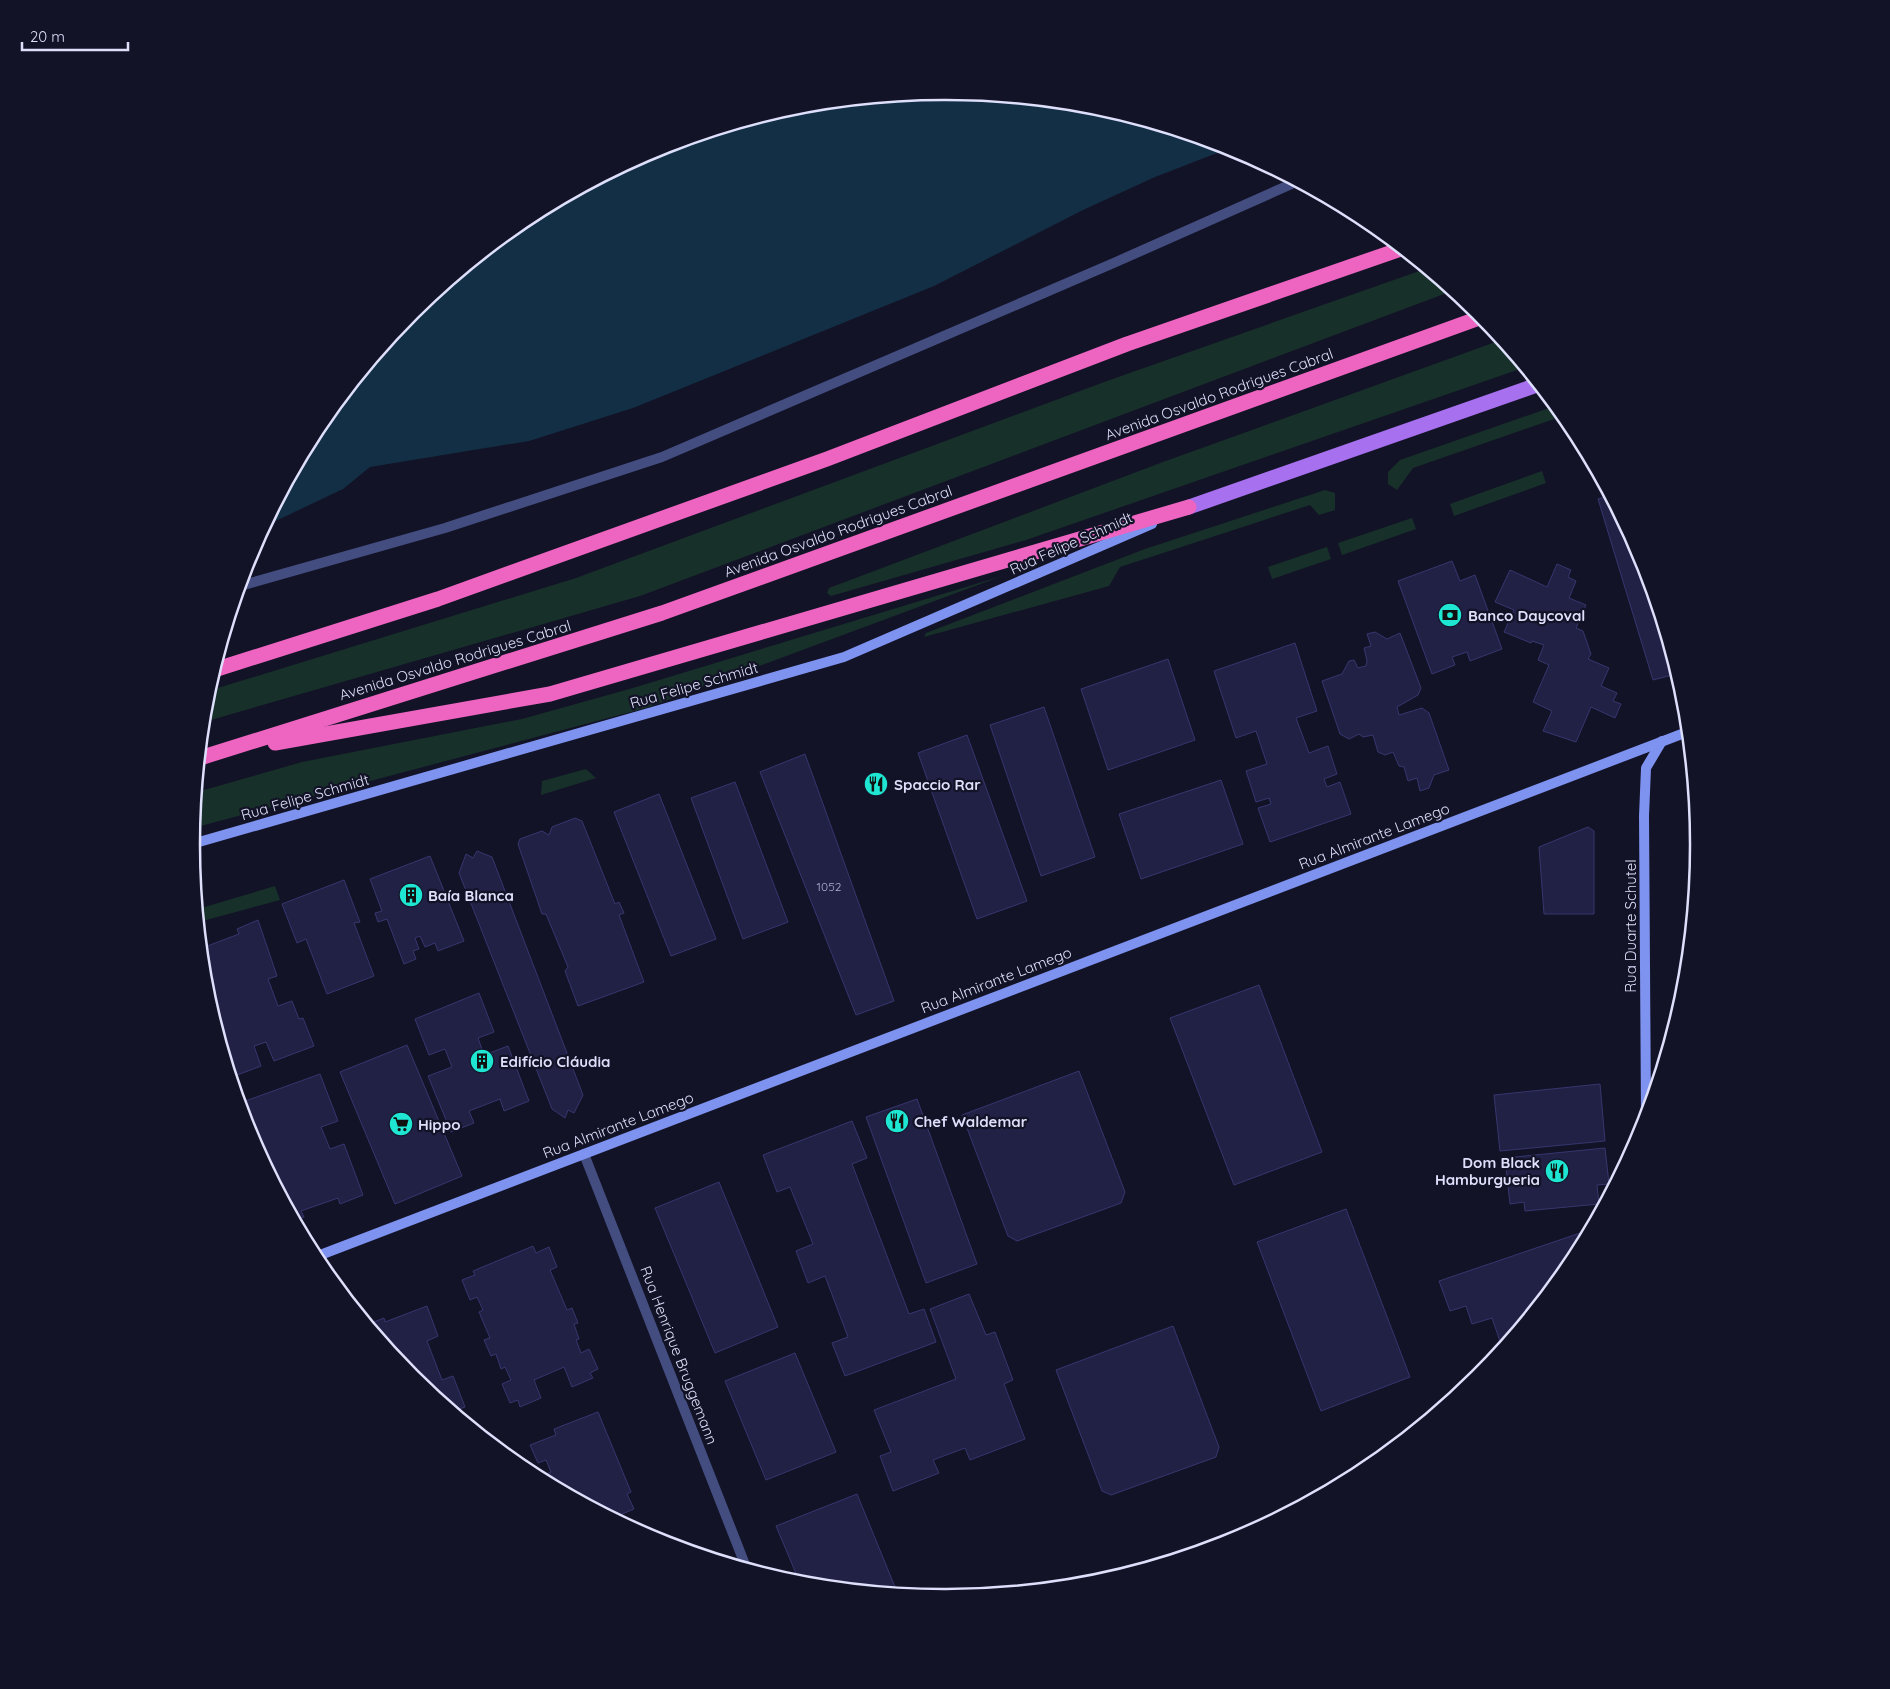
<svg xmlns="http://www.w3.org/2000/svg" width="1890" height="1689" viewBox="0 0 1890 1689" font-family="Quicksand,sans-serif">
	<style>
		.green { fill: #17302a }
		.water { fill: #132f45 }
		.building { fill: #212146; stroke: #36366f }
		.lines { fill: none; stroke-linecap: round; stroke-linejoin: round }
		.street { stroke: #434d80; stroke-width: 10 }
		.secondary { stroke: #7e92f0; stroke-width: 10 }
		.primary { stroke: #a670ef; stroke-width: 15 }
		.highway { stroke: #ee65c1; stroke-width: 15 }
		.labels { text-anchor: middle; dominant-baseline: central; stroke-width: 4.5; stroke-linejoin: round; paint-order: stroke }
		.number-label { font-size: 12px; fill: #aeb0ce }
		.street-label { font-size: 15px; fill: #dddffb; stroke: #131327 }
		.poi-label { font-size: 15px; font-weight: bold; fill: #dddffb; stroke: #131327; text-anchor: start }
		.rim { fill: none; stroke: #dddffb; stroke-width: 2.5 }
	</style>
	<rect width="100%" height="100%" fill="#131327"/>
	<!-- green -->
	<g class="green">
		<polygon points="1425,269 1452,291 640,596 204,722 208,691 576,578 1107,381"/>
		<polygon points="1501,340 1523,368 1026,540 831,596 827,593 829,588 1163,462"/>
		<polygon points="1555,406 1563,416 1413,468 1397,490 1388,484 1388,472 1400,460"/>
		<polygon points="1542,471 1546,483 1454,516 1450,504"/>
		<polygon points="1325,490 1335,493 1335,510 1319,515 1310,505 1120,567 1109,586 924,637 926,633 1145,549"/>
		<polygon points="1412,518 1416,529 1342,555 1338,543"/>
		<polygon points="1327,547 1331,559 1272,579 1268,567"/>
		<polygon points="1002,576 646,708 193,828 197,792 302,762 522,719 633,688"/>
		<polygon points="586,769 596,778 541,795 542,781"/>
		<polygon points="275,886 280,900 199,922 198,909"/>
	</g>
	<!-- water -->
	<polygon class="water" points="945,91 1092,106 1230,148 1155,177 1083,210 934,286 633,408 529,441 370,467 343,489 265,526 319,426 413,312 527,218 657,148 798,106"/>
	<!-- building -->
	<g class="building">
		<polygon points="1608,496 1641,557 1676,674 1653,680 1598,499"/>
		<polygon points="1452,561 1460,581 1475,575 1502,649 1470,661 1467,652 1452,657 1455,665 1432,674 1398,581"/>
		<polygon points="1557,564 1571,570 1568,577 1576,581 1569,598 1586,605 1576,628 1583,631 1591,654 1588,659 1609,668 1601,686 1617,693 1613,701 1621,704 1615,718 1591,707 1576,742 1543,731 1552,711 1533,702 1549,665 1538,660 1544,645 1532,641 1531,643 1504,632 1514,610 1495,602 1510,570 1547,587"/>
		<polygon points="1375,632 1387,639 1400,633 1421,688 1418,695 1397,707 1399,715 1422,708 1429,713 1449,770 1434,775 1429,788 1420,791 1417,778 1408,781 1404,767 1399,766 1393,752 1385,755 1378,752 1373,735 1363,737 1359,734 1349,739 1340,734 1322,681 1342,674 1349,661 1354,660 1358,668 1366,666 1367,661 1364,648 1371,646 1367,634"/>
		<polygon points="1295,643 1317,711 1296,718 1309,753 1328,746 1337,774 1324,779 1327,787 1340,782 1351,814 1270,842 1258,808 1271,804 1269,798 1256,802 1246,771 1267,764 1256,731 1236,738 1214,671"/>
		<polygon points="1168,659 1195,740 1108,770 1081,689"/>
		<polygon points="1044,707 1095,857 1041,876 990,725"/>
		<polygon points="967,735 1027,901 977,919 918,753"/>
		<polygon points="805,754 894,1001 856,1015 760,772"/>
		<polygon points="1221,780 1243,844 1141,879 1119,814"/>
		<polygon points="735,782 788,922 743,939 691,798"/>
		<polygon points="659,794 716,939 671,956 614,812"/>
		<polygon points="575,818 582,821 615,904 619,902 624,913 619,915 644,982 578,1006 565,971 568,967 546,914 542,914 518,844 520,839 542,831 549,835 552,827"/>
		<polygon points="1588,827 1594,831 1594,914 1544,914 1539,847"/>
		<polygon points="477,851 492,857 583,1095 574,1113 568,1110 565,1118 552,1109 459,873 466,854 473,858"/>
		<polygon points="430,856 464,941 438,951 435,943 425,947 420,936 415,938 419,949 413,951 416,959 404,964 387,919 378,922 375,913 382,911 370,879"/>
		<polygon points="344,880 360,922 354,923 374,976 327,994 306,939 297,943 282,904"/>
		<polygon points="258,920 277,976 268,979 278,1006 292,1001 299,1019 303,1018 314,1046 274,1061 266,1042 254,1046 261,1066 232,1077 206,991 202,948 239,934 237,929"/>
		<polygon points="1259,985 1322,1152 1234,1185 1170,1018"/>
		<polygon points="479,993 494,1032 478,1038 484,1055 508,1046 529,1101 504,1111 500,1099 469,1111 474,1123 451,1132 428,1076 452,1067 445,1049 429,1055 415,1019"/>
		<polygon points="407,1045 462,1176 395,1204 340,1072"/>
		<polygon points="1079,1071 1125,1192 1121,1203 1017,1241 1008,1236 962,1115"/>
		<polygon points="320,1074 338,1121 321,1127 330,1149 344,1144 363,1195 340,1204 338,1198 301,1211 304,1217 296,1220 270,1173 272,1172 264,1149 259,1151 249,1132 240,1103"/>
		<polygon points="1600,1084 1605,1141 1500,1151 1494,1095"/>
		<polygon points="917,1099 977,1264 926,1283 866,1117"/>
		<polygon points="852,1121 867,1158 852,1164 909,1314 924,1309 936,1342 845,1376 832,1343 848,1337 825,1276 808,1283 796,1251 813,1244 790,1187 777,1192 763,1155"/>
		<polygon points="1605,1148 1609,1184 1597,1185 1599,1204 1525,1211 1524,1202 1510,1204 1505,1158"/>
		<polygon points="719,1182 778,1327 715,1353 655,1208"/>
		<polygon points="1346,1209 1410,1377 1321,1411 1257,1242"/>
		<polygon points="1589,1230 1571,1263 1502,1347 1492,1318 1472,1324 1466,1306 1450,1311 1439,1281"/>
		<polygon points="533,1246 536,1253 549,1247 557,1267 550,1270 567,1310 572,1308 578,1323 574,1324 579,1339 576,1340 581,1353 589,1349 598,1369 590,1373 593,1378 572,1387 564,1367 534,1380 541,1398 520,1407 518,1400 510,1403 502,1384 511,1380 505,1367 501,1369 496,1354 491,1356 484,1340 490,1338 479,1312 483,1310 477,1297 470,1300 462,1280 475,1275 473,1271"/>
		<polygon points="969,1294 986,1335 995,1332 1013,1380 1004,1384 1025,1439 970,1460 965,1448 933,1460 939,1473 893,1491 880,1456 891,1452 874,1410 956,1379 930,1309"/>
		<polygon points="427,1306 438,1336 427,1341 442,1380 453,1376 465,1407 454,1411 412,1377 369,1324 384,1318 385,1322"/>
		<polygon points="1173,1326 1219,1447 1216,1457 1111,1495 1102,1491 1056,1370"/>
		<polygon points="795,1353 836,1452 766,1480 725,1381"/>
		<polygon points="598,1412 631,1492 627,1494 634,1509 615,1517 614,1514 610,1515 543,1480 542,1476 551,1472 546,1460 538,1463 530,1445 556,1435 554,1429"/>
		<polygon points="857,1494 895,1587 883,1592 800,1583 776,1526"/>
	</g>
	<g class="lines">
		<!-- street -->
		<g class="street">
			<polyline points="240,586 445,528 662,457 1116,262 1296,182"/>
			<polyline points="584,1154 746,1567"/>
		</g>
		<!-- secondary -->
		<g class="secondary">
			<polyline points="192,844 844,657 1152,524"/>
			<polyline points="1646,1115 1644,816 1646,768 1662,741"/>
			<polyline points="315,1257 1687,732"/>
		</g>
		<!-- primary -->
		<polyline class="primary" points="1189,507 1537,385"/>
		<!-- highway -->
		<g class="highway">
			<polyline points="214,670 438,599 827,459 1127,344 1401,249"/>
			<polyline points="275,743 550,694 1189,507"/>
			<polyline points="200,758 662,613 1482,317"/>
		</g>
	</g>
	<!-- icons -->
	<defs>
		<g id="bank-disc" transform="scale(1.25)"><circle r="9.5" fill="#1ee6d2" stroke="#131327"/><path d="M-6-4H6V4H-6ZM0-2.3a2.3 2.3 0 1 0 0 4.6a2.3 2.3 0 1 0 0-4.6Z" fill="#111"/></g>
		<g id="restaurant-disc" transform="scale(1.25)"><circle r="9.5" fill="#1ee6d2" stroke="#131327"/><path d="M-5-6h1v4h1v-4h1v4h1v-4h1v5L-1.5 .5V6h-2V.5L-5-1ZM5-6V6H3V1.5H1.5Q1.5-4 5-6Z" fill="#111"/></g>
		<g id="building-disc" transform="scale(1.25)"><circle r="9.5" fill="#1ee6d2" stroke="#131327"/><path d="M-4-6H4V6H1V3H-1V6H-4ZM-2.5-4.3h1.7v1.8h-1.7ZM.8-4.3h1.7v1.8H.8ZM-2.5-1h1.7V.8h-1.7ZM.8-1h1.7V.8H.8Z" fill="#111"/></g>
		<g id="supermarket-disc" transform="scale(1.25)"><circle r="9.5" fill="#1ee6d2" stroke="#131327"/><path d="M-6-5.5h2.5l.6 2H6L4.5 2H-2.5L-4.4-4H-6ZM-1.5 3.2a1.3 1.3 0 1 0 .1 0ZM3 3.2a1.3 1.3 0 1 0 .1 0Z" fill="#111"/></g>
	</defs>
	<g fill-rule="evenodd">
		<use href="#bank-disc" x="1450" y="615"/>
		<use href="#restaurant-disc" x="876" y="784"/>
		<use href="#building-disc" x="411" y="895"/>
		<use href="#building-disc" x="482" y="1061"/>
		<use href="#restaurant-disc" x="897" y="1121"/>
		<use href="#supermarket-disc" x="401" y="1124"/>
		<use href="#restaurant-disc" x="1557" y="1171"/>
	</g>
	<g class="labels">
		<!-- number labels -->
		<g class="number-label">
			<text x="829" y="886">1052</text>
		</g>
		<!-- street labels -->
		<g class="street-label">
			<text transform="translate(1219 394) rotate(-20)">Avenida Osvaldo Rodrigues Cabral</text>
			<text transform="translate(838 531) rotate(-20)">Avenida Osvaldo Rodrigues Cabral</text>
			<text transform="translate(1071 543) rotate(-24)">Rua Felipe Schmidt</text>
			<text transform="translate(455 660) rotate(-17)">Avenida Osvaldo Rodrigues Cabral</text>
			<text transform="translate(694 685) rotate(-16)">Rua Felipe Schmidt</text>
			<text transform="translate(305 797) rotate(-16)">Rua Felipe Schmidt</text>
			<text transform="translate(1374 836) rotate(-21)">Rua Almirante Lamego</text>
			<text transform="translate(1630 926) rotate(-90)">Rua Duarte Schutel</text>
			<text transform="translate(996 980) rotate(-21)">Rua Almirante Lamego</text>
			<text transform="translate(618 1125) rotate(-21)">Rua Almirante Lamego</text>
			<text transform="translate(679 1355) rotate(69)">Rua Henrique Bruggemann</text>
		</g>
		<!-- poi labels -->
		<g class="poi-label">
			<text x="1468" y="615">Banco Daycoval</text>
			<text x="894" y="784">Spaccio Rar</text>
			<text x="428" y="895">Baía Blanca</text>
			<text x="500" y="1061">Edifício Cláudia</text>
			<text x="914" y="1121">Chef Waldemar</text>
			<text x="418" y="1124">Hippo</text>
			<text x="1540" y="1162" text-anchor="end">Dom Black<tspan x="1540" dy="17">Hamburgueria</tspan></text>
		</g>
	</g>
	<!-- crop -->
	<path d="M0 0H1890V1689H0ZM944 100H946A744 744 0 0 1 1690 844V845A744 744 0 0 1 946 1589H944A744 744 0 0 1 200 845V844A744 744 0 0 1 944 100Z" fill="#131327" fill-rule="evenodd"/>
	<path class="rim" d="M944 100H946A744 744 0 0 1 1690 844V845A744 744 0 0 1 946 1589H944A744 744 0 0 1 200 845V844A744 744 0 0 1 944 100Z"/>
	<!-- scale -->
	<path d="M22 42v8h106v-8" fill="none" stroke="#dddffb" stroke-width="2.5"/>
	<text x="30" y="42" font-size="15" fill="#dddffb" stroke="#131327" stroke-width="4" paint-order="stroke">20 m</text>
</svg>
